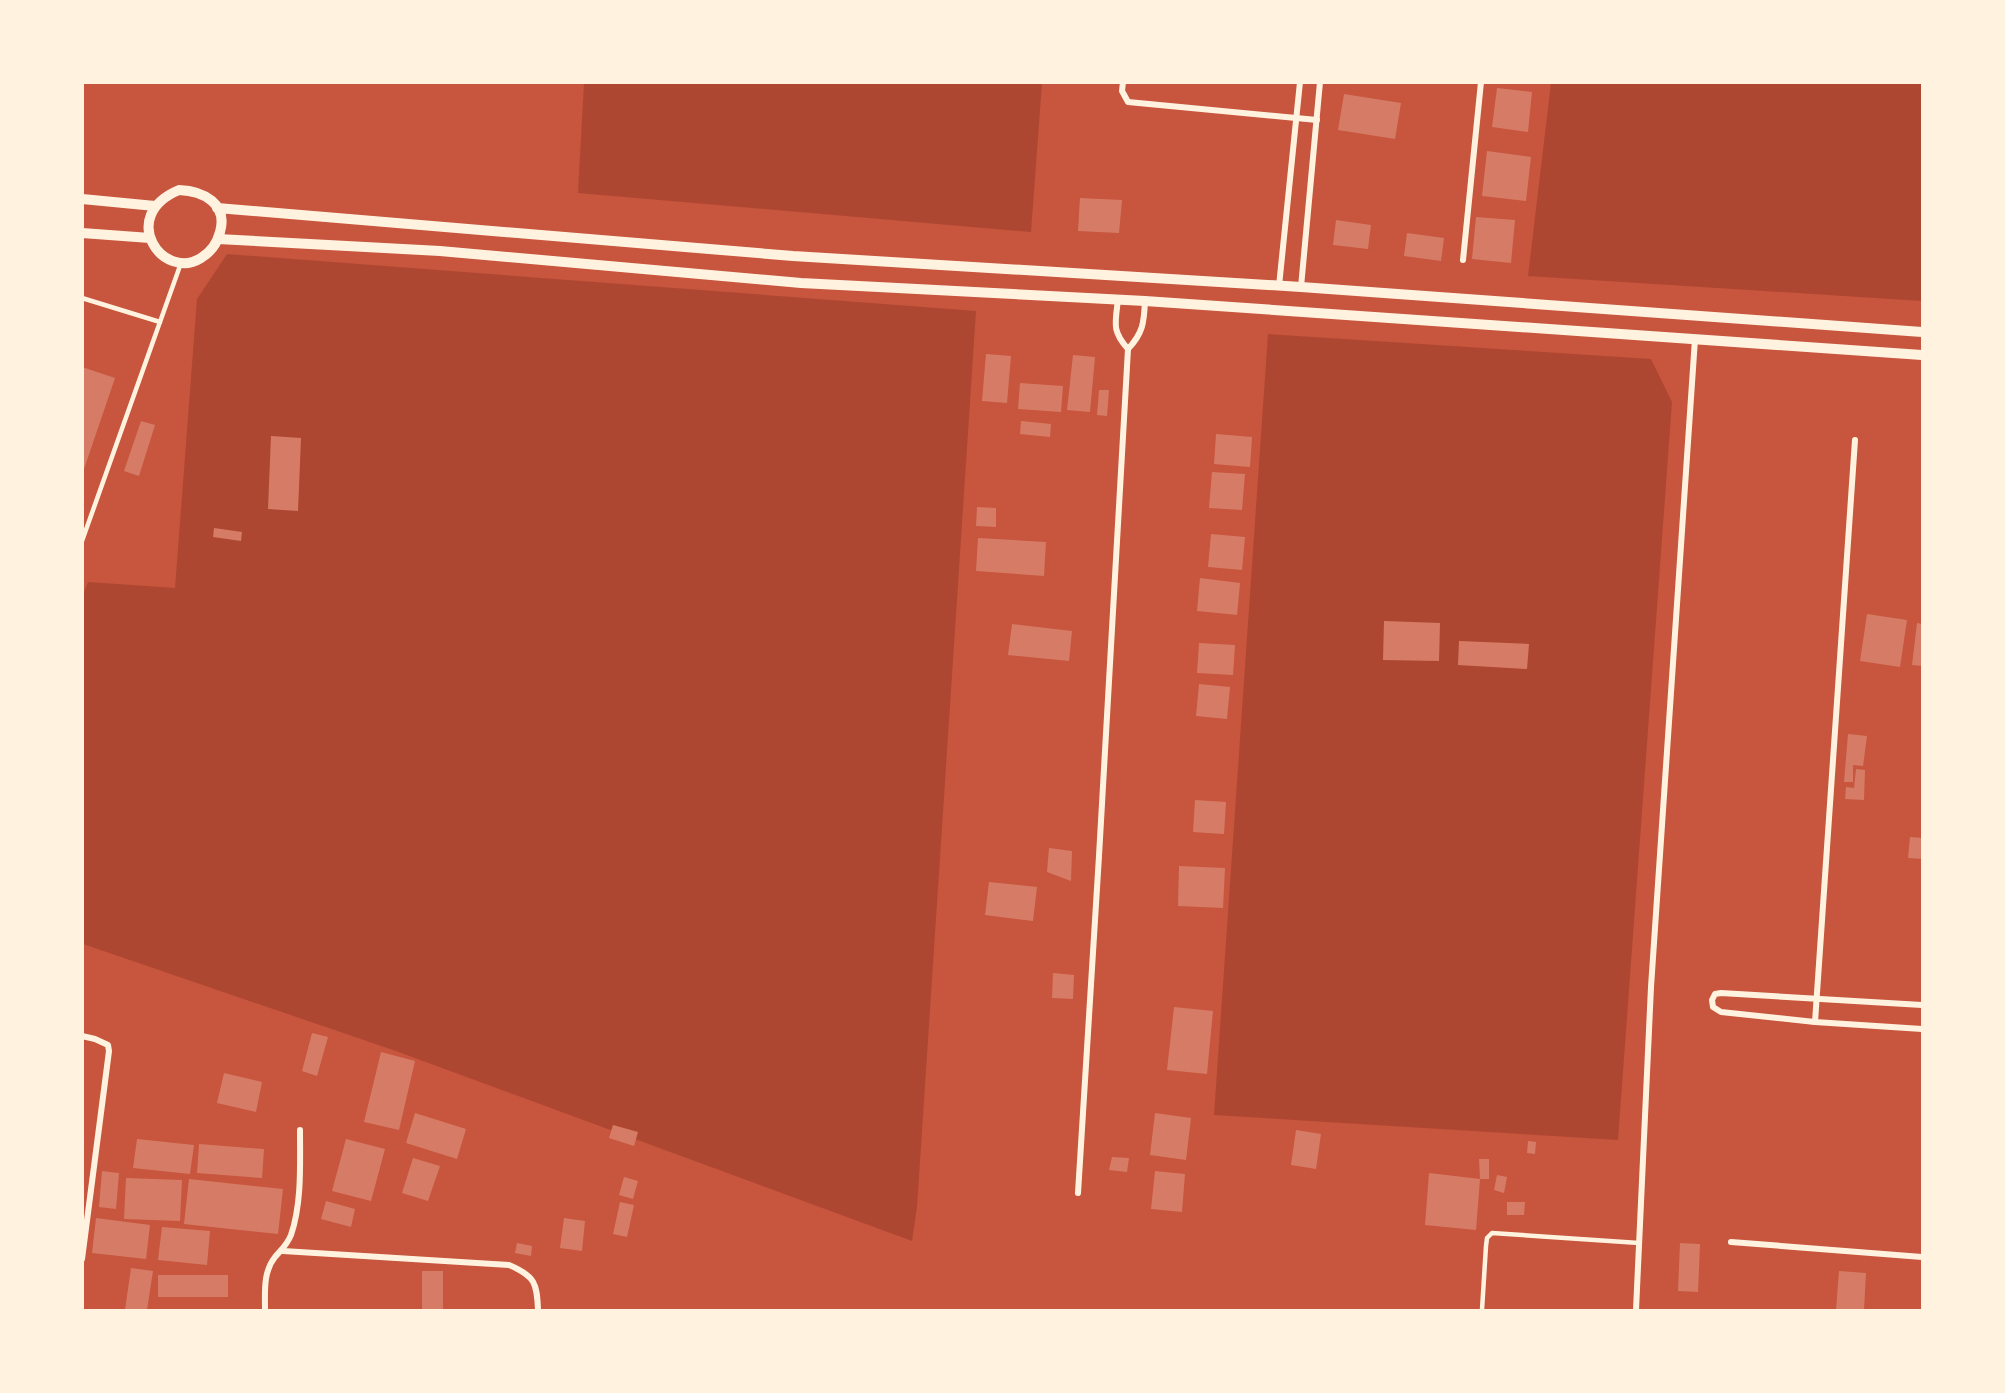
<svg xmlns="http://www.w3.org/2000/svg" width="2005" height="1393" viewBox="0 0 2005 1393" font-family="'Playfair Display',serif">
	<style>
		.green { fill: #ae4732 }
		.building { fill: #d67c66 }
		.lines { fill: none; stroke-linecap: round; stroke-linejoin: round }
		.service { stroke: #fff3e0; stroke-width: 4.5 }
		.minor { stroke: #fff3e0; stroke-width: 6 }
		.tertiary { stroke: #fff3e0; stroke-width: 10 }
	</style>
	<rect width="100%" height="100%" fill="#c8553d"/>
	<!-- green -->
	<g class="green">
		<polygon points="584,83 1042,83 1031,232 578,193"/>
		<polygon points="1551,83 1922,83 1922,301 1528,276"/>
		<polygon points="227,254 976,311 917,1207 912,1241 396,1051 83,944 82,597 88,582 175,588 197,299"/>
		<polygon points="1268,334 1651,359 1672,402 1618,1140 1214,1115"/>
	</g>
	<!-- building -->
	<g class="building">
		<polygon points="1497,88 1532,92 1528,132 1492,127"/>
		<polygon points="1344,94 1401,103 1395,139 1338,130"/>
		<polygon points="1487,151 1531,157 1526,201 1482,196"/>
		<polygon points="1080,198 1122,200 1119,233 1078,231"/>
		<polygon points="1476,217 1515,220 1511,263 1472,259"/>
		<polygon points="1336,220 1371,225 1368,249 1333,245"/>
		<polygon points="1407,233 1444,238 1441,261 1404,256"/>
		<polygon points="986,354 1011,356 1007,403 982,401"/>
		<polygon points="1073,355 1095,357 1090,412 1067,410"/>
		<polygon points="82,367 115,378 83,472 82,472"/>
		<polygon points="1020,383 1063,386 1061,412 1018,409"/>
		<polygon points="1099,390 1109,390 1107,416 1097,415"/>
		<polygon points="141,421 155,425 139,476 124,471"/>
		<polygon points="1021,421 1051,424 1050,437 1020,434"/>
		<polygon points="1216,434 1252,437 1250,467 1214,464"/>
		<polygon points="271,436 301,438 298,511 268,509"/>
		<polygon points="1212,472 1245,474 1242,510 1209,508"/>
		<polygon points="977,507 996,508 996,527 976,526"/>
		<polygon points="214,528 242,532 241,541 213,537"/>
		<polygon points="1211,534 1245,537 1242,570 1208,567"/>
		<polygon points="978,538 1046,542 1044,576 976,571"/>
		<polygon points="1200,578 1240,583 1237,615 1197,611"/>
		<polygon points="1867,614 1907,620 1900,667 1860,661"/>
		<polygon points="1384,621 1440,623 1439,661 1383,660"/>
		<polygon points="1917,623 1922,624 1922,666 1912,665"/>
		<polygon points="1012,624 1072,631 1069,661 1008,655"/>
		<polygon points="1459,641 1529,644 1527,669 1458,665"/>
		<polygon points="1199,643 1235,645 1233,675 1197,673"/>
		<polygon points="1199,684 1230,687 1227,719 1196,716"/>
		<polygon points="1848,734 1867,736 1863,766 1853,765 1853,782 1844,782"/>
		<polygon points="1856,769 1865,770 1864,800 1845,799 1846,787 1854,788"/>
		<polygon points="1195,800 1226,802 1224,834 1193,832"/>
		<polygon points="1910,837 1922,838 1922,859 1908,858"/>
		<polygon points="1049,848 1072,851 1071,881 1047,872"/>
		<polygon points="1179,866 1225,868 1223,908 1178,906"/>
		<polygon points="989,882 1037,887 1033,921 985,915"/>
		<polygon points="1053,973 1074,975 1073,999 1052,998"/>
		<polygon points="1174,1007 1213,1011 1207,1074 1167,1070"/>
		<polygon points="312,1033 328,1037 317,1076 302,1071"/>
		<polygon points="381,1052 415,1061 399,1130 364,1122"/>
		<polygon points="224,1073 262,1082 256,1112 217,1103"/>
		<polygon points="415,1113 466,1129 457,1159 406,1143"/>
		<polygon points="1155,1113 1191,1118 1186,1160 1150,1155"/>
		<polygon points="613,1125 638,1132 634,1146 609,1138"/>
		<polygon points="1296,1130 1321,1134 1316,1169 1291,1165"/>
		<polygon points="137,1139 194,1145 190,1174 133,1168"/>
		<polygon points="346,1139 385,1149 371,1201 332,1191"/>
		<polygon points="1528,1141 1536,1142 1535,1154 1527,1153"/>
		<polygon points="199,1144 264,1149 262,1178 197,1173"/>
		<polygon points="1112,1157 1129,1158 1127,1172 1109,1170"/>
		<polygon points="413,1158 440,1166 428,1201 402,1193"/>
		<polygon points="1479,1159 1489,1159 1489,1179 1480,1179"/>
		<polygon points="102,1171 119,1173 116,1209 99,1207"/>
		<polygon points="1155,1171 1185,1174 1182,1212 1151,1209"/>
		<polygon points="1429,1173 1480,1179 1476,1230 1425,1225"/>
		<polygon points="1497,1175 1507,1177 1504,1193 1494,1190"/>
		<polygon points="624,1177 638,1181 633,1199 619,1195"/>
		<polygon points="126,1178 182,1180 180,1221 124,1219"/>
		<polygon points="189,1179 283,1189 278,1234 184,1224"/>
		<polygon points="326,1201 355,1209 351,1227 321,1219"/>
		<polygon points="620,1202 634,1205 627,1237 613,1234"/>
		<polygon points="1507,1202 1525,1202 1524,1215 1507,1215"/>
		<polygon points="96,1218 150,1225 146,1259 92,1253"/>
		<polygon points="564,1218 585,1221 582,1251 560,1248"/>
		<polygon points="162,1227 210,1231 207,1265 158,1260"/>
		<polygon points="517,1243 532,1246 531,1256 515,1253"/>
		<polygon points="1680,1243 1700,1244 1698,1292 1678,1291"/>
		<polygon points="131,1268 153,1271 147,1310 125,1310"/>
		<rect x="422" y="1271" width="21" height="39"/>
		<polygon points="1839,1271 1866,1273 1864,1310 1836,1310"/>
		<rect x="158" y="1275" width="70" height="22"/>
	</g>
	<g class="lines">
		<!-- service -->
		<g class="service">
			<polyline points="82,298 160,322"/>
			<polyline points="82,541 181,263"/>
			<polyline points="1482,1310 1486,1246 1487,1238 1492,1233 1639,1243"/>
		</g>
		<!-- minor -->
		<g class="minor">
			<polyline points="1123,82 1122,91 1128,102 1317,120"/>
			<polyline points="1463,260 1481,82"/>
			<polyline points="1279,286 1300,82"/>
			<polyline points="1301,287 1320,82"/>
			<path d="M1118,300C1115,324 1112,331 1128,349"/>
			<polyline points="1922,1005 1721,993 1715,994 1712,1000 1713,1007 1721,1012 1815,1022 1922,1029"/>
			<polyline points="1815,1022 1855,440"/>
			<polyline points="82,1036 95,1039 108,1045 109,1051 82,1259"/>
			<path d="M1078,1193L1099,856L1128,349C1143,333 1144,323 1145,301"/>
			<polyline points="1731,1242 1922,1257"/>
			<path d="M283,1251L509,1265C535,1276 537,1283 538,1310"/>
			<path d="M265,1310C265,1292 263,1272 275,1257C281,1250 287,1245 291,1235C302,1203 300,1164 300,1130"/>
			<polyline points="1636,1310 1651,987 1695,339"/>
		</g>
		<!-- tertiary -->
		<g class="tertiary">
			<path d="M179,190C204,191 228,204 220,232C217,244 211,252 201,258C163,282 117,216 179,190Z"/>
			<polyline points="82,199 155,206"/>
			<polyline points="217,208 793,256 1301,287 1922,332"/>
			<polyline points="82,233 150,238"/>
			<polyline points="218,239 440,251 801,283 1145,301 1922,355"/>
		</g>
	</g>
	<!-- border -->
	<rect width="2005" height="1393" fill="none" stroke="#fff3e0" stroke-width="168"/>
</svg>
